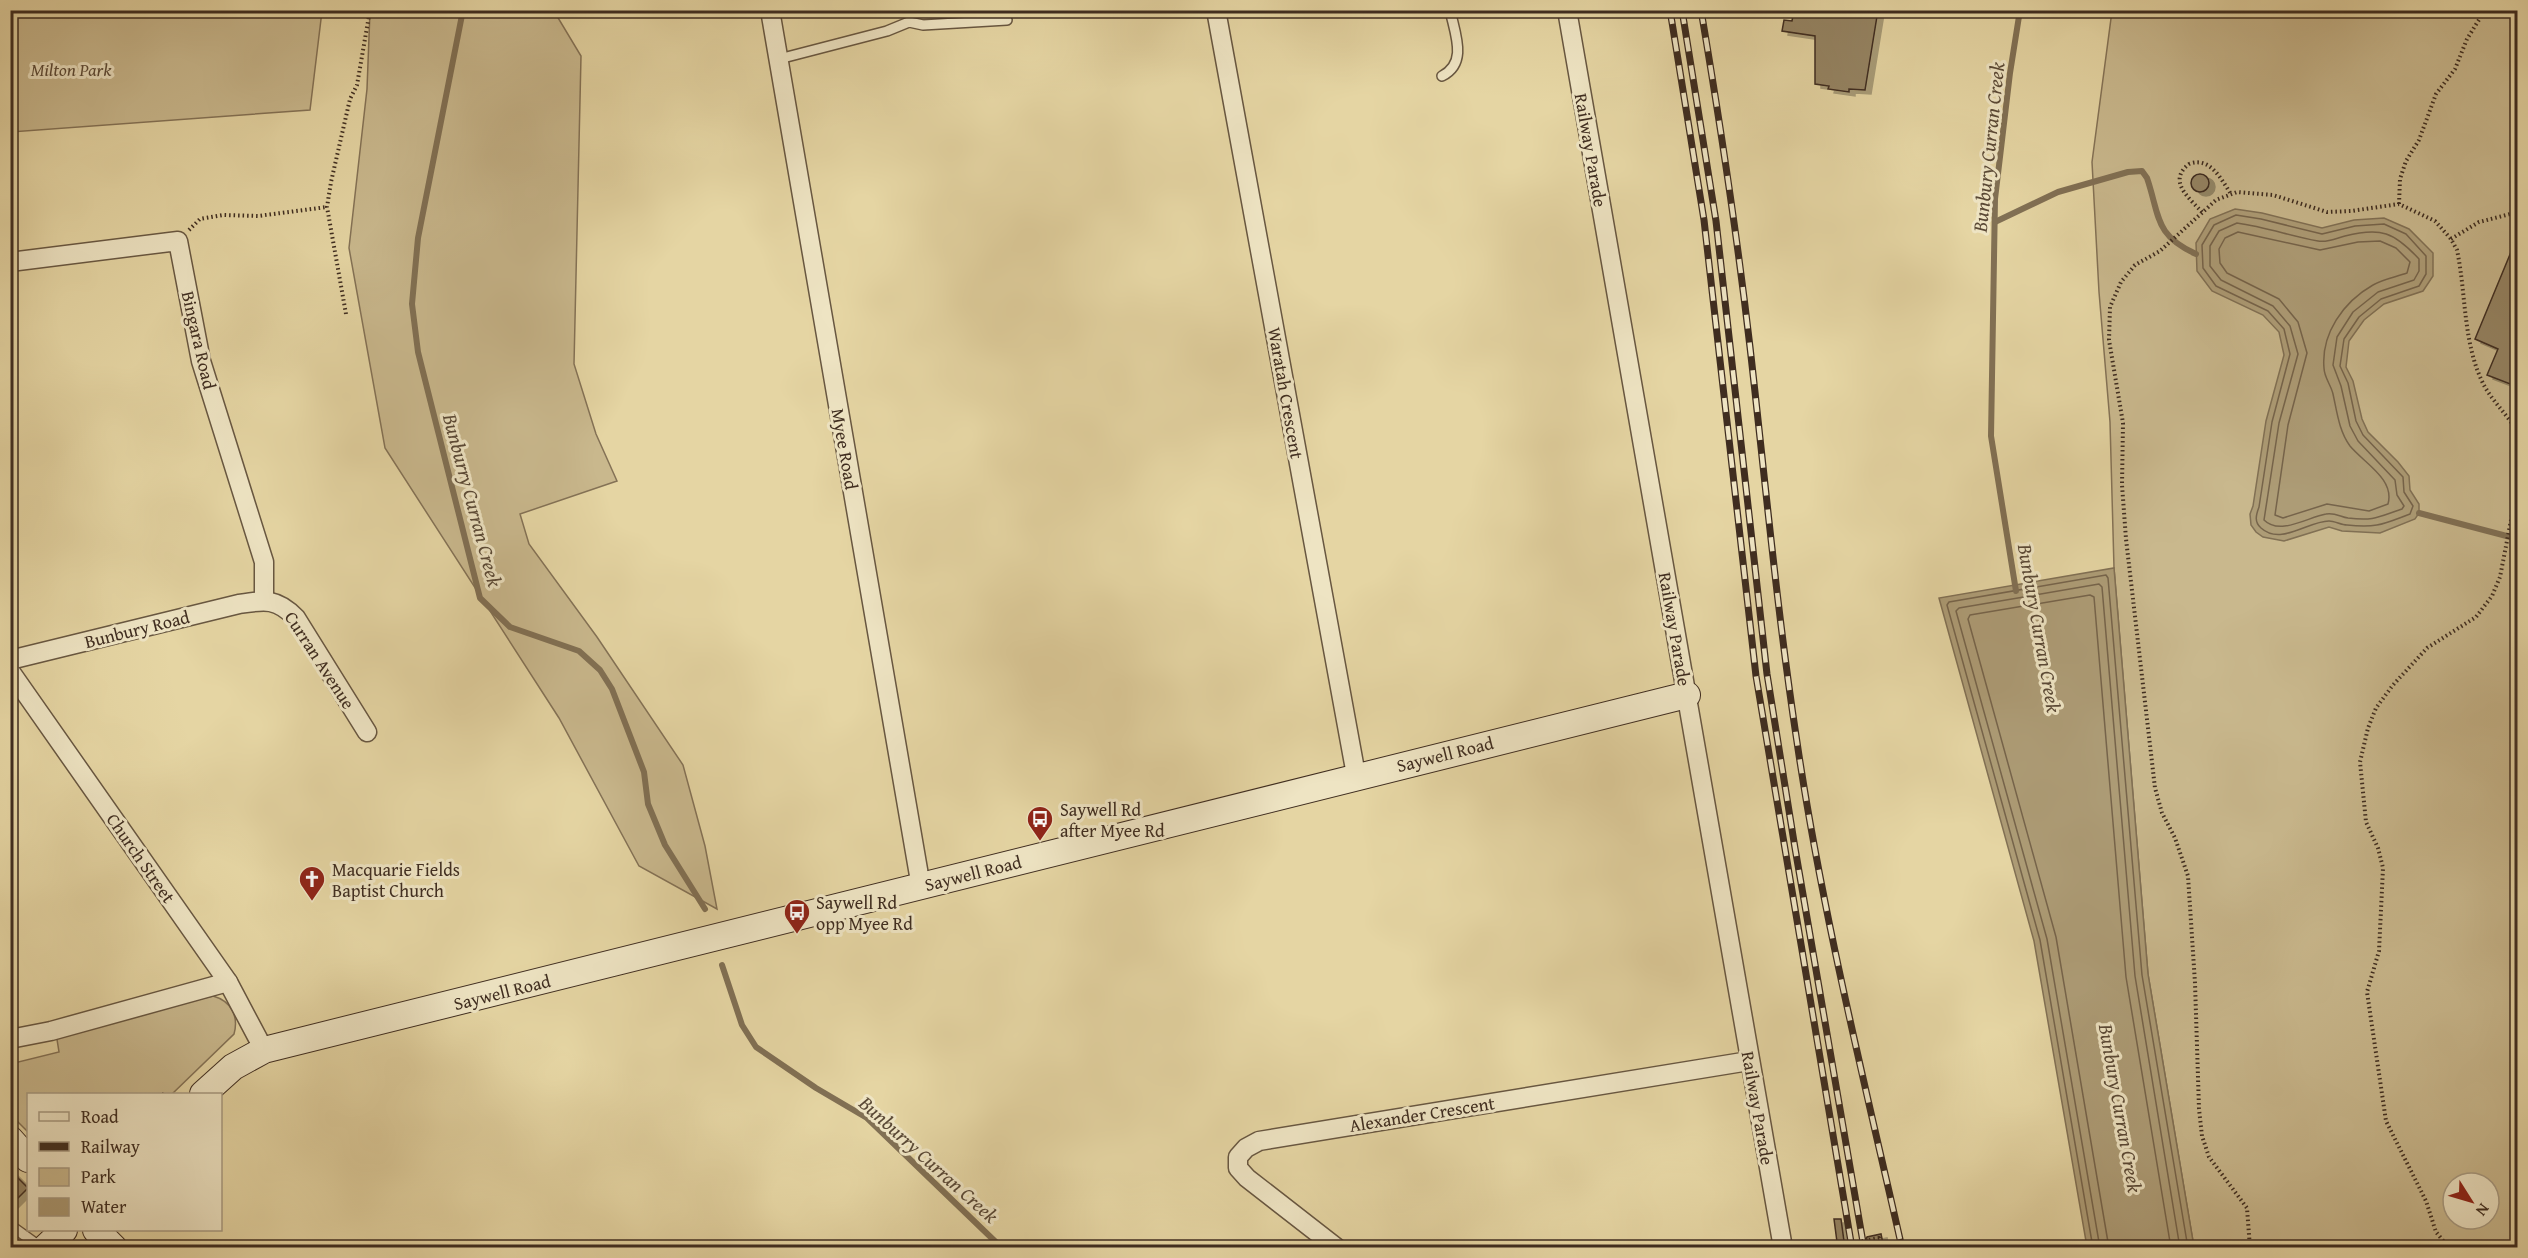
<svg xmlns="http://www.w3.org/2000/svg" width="2528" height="1258" viewBox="0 0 2528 1258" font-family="'Gentium Book Plus',serif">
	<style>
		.green { fill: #c9b88d; stroke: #847256; stroke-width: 1.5; fill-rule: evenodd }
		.water { fill: #ad9c76; stroke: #817054; stroke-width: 1.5 }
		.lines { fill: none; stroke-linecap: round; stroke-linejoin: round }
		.shore { stroke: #76644b; stroke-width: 1.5 }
		.stream { stroke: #817054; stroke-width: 6 }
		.building { fill: #958464; stroke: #3f2d20; stroke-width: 1.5; filter: url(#shadow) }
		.lane-casing { stroke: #685741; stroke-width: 12 }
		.street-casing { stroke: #685741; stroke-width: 21 }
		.secondary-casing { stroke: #3f2d20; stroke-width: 28 }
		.path { stroke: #3f2d20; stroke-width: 4; stroke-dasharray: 1.5 3; stroke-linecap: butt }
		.lane { stroke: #eee4c3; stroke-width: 9 }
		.street { stroke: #eee4c3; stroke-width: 18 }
		.secondary { stroke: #eee4c3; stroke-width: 26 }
		.rail-casing { stroke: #3f2d20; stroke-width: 7 }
		.rail { stroke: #eee4c3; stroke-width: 4.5; stroke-dasharray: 14; stroke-linecap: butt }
		.path-bridge { stroke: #3f2d20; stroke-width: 4; stroke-dasharray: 1.5 3; stroke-linecap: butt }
		.labels { text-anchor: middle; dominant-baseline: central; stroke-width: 6; stroke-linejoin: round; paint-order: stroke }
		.park-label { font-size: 18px; font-style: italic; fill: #5b4936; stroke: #eee4c3 }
		.street-label { font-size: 18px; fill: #3f2d20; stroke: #eee4c3 }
		.poi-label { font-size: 18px; fill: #3f2d20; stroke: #eee4c3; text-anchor: start }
		.water-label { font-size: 20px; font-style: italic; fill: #5a4936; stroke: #eee4c3 }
	</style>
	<defs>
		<filter id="shadow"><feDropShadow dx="6" dy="4" stdDeviation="0" flood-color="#0004"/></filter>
	</defs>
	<rect width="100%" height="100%" fill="#e5d5a3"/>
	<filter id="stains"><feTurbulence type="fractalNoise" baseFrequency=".00333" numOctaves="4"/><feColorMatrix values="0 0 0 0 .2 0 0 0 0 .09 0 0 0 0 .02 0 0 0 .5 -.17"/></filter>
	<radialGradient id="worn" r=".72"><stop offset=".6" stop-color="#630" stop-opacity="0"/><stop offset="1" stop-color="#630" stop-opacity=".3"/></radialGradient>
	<!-- green -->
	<g class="green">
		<polygon points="11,10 322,11 310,110 11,132"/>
		<polygon points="370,11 554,11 581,56 574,364 596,434 617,481 520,514 529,544 597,637 683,765 705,846 717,909 639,866 559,718 385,448 349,248 367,89"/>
		<path d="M2112,11H2517V1247H2194L2148,974L2114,568L2110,422L2099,292L2092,162ZM2453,1183H2489V1219H2453Z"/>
		<path d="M213,996C231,1001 239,1016 234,1034L172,1094H28V1132L11,1115L10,1064L59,1052L56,1033Z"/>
	</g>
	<!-- water -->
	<g class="water">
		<polygon points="2235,209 2262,213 2322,228 2354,220 2384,218 2409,229 2433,253 2433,276 2423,291 2384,304 2364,320 2349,341 2346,367 2353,381 2362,419 2368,432 2398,462 2409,476 2410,490 2419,504 2419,513 2415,519 2380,533 2342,531 2329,527 2284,541 2263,537 2256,532 2251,525 2250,514 2253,506 2266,421 2284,355 2279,332 2263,315 2212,291 2197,271 2196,243 2210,219"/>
		<polygon points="2114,568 2148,974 2194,1247 2087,1247 2034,941 1939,598"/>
	</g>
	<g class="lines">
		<!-- shore -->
		<g class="shore">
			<path d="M2236,215L2261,219L2322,234L2355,226L2384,224L2406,234L2426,256V274L2419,286L2381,299L2359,317L2344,339L2340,366L2348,383L2356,421L2363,435L2403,477L2404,492L2413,506L2410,514C2383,524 2378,528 2347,525C2341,525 2335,521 2329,521C2308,521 2281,546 2261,528C2254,522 2256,515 2259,507L2272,422L2290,354L2284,329L2268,311L2216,286L2203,268L2202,245L2214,225Z"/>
			<path d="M2237,223C2265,227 2291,236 2318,241C2327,243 2337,238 2345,236C2381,227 2394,232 2419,259V271L2414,280L2378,292L2353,312L2337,337L2333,365L2341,386L2350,426L2358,441L2395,480L2397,495L2404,506L2402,509C2378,517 2375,521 2348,518C2341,517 2334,512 2326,514C2308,517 2280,536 2264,520L2279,423L2298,354L2290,326L2273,306L2221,280L2210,266V246L2219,231Z"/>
			<path d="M2238,232L2320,250L2358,242L2380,241L2396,248L2410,262L2407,273C2396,277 2383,279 2373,285C2343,302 2321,334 2324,368C2324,377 2331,385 2333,394C2337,412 2339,431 2350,446C2364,463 2395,479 2388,504L2369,511L2327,504L2283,518L2275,515L2288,425L2307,353L2298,322L2279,299L2227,273L2220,263L2219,249L2225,238Z"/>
			<polyline points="2093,1248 2040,940 1947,605 1949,602 2106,575 2108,578 2142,975 2188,1248"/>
			<polyline points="2100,1248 2047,939 1956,611 1959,608 2099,584 2102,587 2135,976 2180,1248"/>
			<polyline points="2109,1248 2056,937 1968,619 1970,615 2090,595 2094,597 2126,977 2171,1248"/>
		</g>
		<!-- stream -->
		<g class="stream">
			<polyline points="463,10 418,238 412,304 418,352 480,598 510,627 579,651 600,670 612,689 644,772 648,804 665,845 705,909"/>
			<path d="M1995,222L2058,192L2128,172L2142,171L2147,178C2160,216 2154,235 2196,254"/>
			<polyline points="2419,513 2518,539"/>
			<polyline points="2016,591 1991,436 1995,199 2010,73 2020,10"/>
			<polyline points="722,965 742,1025 756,1047 816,1088 867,1118 1002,1248"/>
		</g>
	</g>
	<!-- building -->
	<g class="building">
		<polygon points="1794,10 1878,10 1865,90 1849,89 1849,92 1828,89 1829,86 1815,84 1815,36 1782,31 1784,20 1792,21"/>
		<circle cx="2200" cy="183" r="9"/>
		<polygon points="2511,252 2518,255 2518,387 2487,375 2498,349 2475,339"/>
		<polygon points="10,1170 28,1188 10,1206"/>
		<polygon points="1834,1219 1841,1219 1844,1241 1849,1245 1863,1243 1867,1237 1881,1234 1884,1248 1874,1248 1874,1245 1830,1248 1829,1243 1837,1242"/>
	</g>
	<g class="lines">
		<!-- lane casing -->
		<g class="lane-casing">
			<g id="lane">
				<polyline points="779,59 887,31 909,22 923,25 1007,20"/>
				<path d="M1442,76C1468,63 1455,34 1450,10"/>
				<polyline points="10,1225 42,1248"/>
			</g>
		</g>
		<!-- street casing -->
		<g class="street-casing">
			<g id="street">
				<polyline points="770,10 921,887"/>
				<polyline points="1216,10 1356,775"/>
				<polyline points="1567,10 1783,1248"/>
				<polyline points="10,262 178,241 201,361 264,562 264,600"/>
				<path d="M10,660L239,604C265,600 277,598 296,618L367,732"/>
				<polyline points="10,671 228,982 264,1050"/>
				<polyline points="10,1039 51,1031 228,982"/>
				<polyline points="1337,1248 1247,1178 1238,1168 1238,1157 1246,1148 1259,1141 1749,1061"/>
			</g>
		</g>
		<!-- secondary casing -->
		<g class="secondary-casing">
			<g id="secondary">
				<path d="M203,1094L233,1067L264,1050C739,934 1212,810 1687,695"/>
				<polyline points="10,1139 28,1159"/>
				<polyline points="96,1230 114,1248"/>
				<polyline points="45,1248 64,1230"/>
			</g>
		</g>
		<!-- path -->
		<g class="path">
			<polyline points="2399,204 2400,179 2406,161 2419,140 2436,94 2455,69 2467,39 2485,10"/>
			<path d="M2202,212C2189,198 2167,181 2189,164C2210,156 2221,179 2231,194"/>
			<polyline points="189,230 200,219 223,215 258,216 327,207"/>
			<polyline points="2451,239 2479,222 2518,212"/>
			<polyline points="346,314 327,207 331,182 350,99 357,85 370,10"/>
			<polyline points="162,1094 164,1094"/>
			<polyline points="1869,1240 1879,1238 1880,1248"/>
			<polyline points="1835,1248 1844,1244"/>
			<path d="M2250,1248L2247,1208L2209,1157L2202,1136L2199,1109L2195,983L2188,876L2175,838L2162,813L2155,788L2126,539L2122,485L2123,423L2109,340L2110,307L2121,282L2135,265L2160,251L2216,200L2237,192L2273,195L2327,212L2351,211L2399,204L2435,221L2451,239L2457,250C2466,293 2463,339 2481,379C2490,400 2507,413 2518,433"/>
			<polyline points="2449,1248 2436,1232 2426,1201 2386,1121 2367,992 2379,951 2383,868 2378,848 2366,822 2360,762 2368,728 2376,708 2393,685 2427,648 2476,617 2492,596 2500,577 2518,484"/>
		</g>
		<!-- lane -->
		<use href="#lane" class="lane"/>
		<!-- street -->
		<use href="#street" class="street"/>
		<!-- secondary -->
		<use href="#secondary" class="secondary"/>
		<!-- rail casing -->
		<g class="rail-casing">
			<g id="rail">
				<polyline points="1670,10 1704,220 1756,676 1852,1248"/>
				<polyline points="1682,10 1716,221 1767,674 1795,848 1864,1248"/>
				<path d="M1701,10C1720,122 1737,235 1750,347C1765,479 1777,611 1797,742C1822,912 1864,1080 1902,1248"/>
			</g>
		</g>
		<!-- rail -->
		<use href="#rail" class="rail"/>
		<!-- path-bridge -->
		<polyline class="path-bridge" points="1844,1244 1869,1240"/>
	</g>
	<!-- icons -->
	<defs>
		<g id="bus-pin" transform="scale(1.35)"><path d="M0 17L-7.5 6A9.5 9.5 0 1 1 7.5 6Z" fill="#8f2418" stroke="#eee4c3"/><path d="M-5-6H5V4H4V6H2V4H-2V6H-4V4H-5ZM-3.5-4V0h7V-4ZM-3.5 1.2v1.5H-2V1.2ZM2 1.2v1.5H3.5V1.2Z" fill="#fff"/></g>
		<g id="church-pin" transform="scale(1.35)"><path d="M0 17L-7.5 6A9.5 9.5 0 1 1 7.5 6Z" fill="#8f2418" stroke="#eee4c3"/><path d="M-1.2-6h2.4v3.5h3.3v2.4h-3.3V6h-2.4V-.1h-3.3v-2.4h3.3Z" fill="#fff"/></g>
	</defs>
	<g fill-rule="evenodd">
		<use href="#bus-pin" x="1040" y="819"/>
		<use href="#church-pin" x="312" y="879"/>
		<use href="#bus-pin" x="797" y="912"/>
	</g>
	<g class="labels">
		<!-- park labels -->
		<g class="park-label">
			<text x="71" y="69">Milton Park</text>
		</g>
		<!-- street labels -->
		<g class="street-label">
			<text transform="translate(1591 150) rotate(80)">Railway Parade</text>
			<text transform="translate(199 340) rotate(77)">Bingara Road</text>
			<text transform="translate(1286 393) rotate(80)">Waratah Crescent</text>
			<text transform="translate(845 449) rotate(80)">Myee Road</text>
			<text transform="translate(137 629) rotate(-14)">Bunbury Road</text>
			<text transform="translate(1675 629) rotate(80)">Railway Parade</text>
			<text transform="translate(320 660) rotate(57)">Curran Avenue</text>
			<text transform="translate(1445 754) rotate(-14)">Saywell Road</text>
			<text transform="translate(141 858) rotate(55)">Church Street</text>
			<text transform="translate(973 873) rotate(-14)">Saywell Road</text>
			<text transform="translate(502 992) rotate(-14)">Saywell Road</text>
			<text transform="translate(1758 1108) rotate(80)">Railway Parade</text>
			<text transform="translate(1422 1114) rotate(-9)">Alexander Crescent</text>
		</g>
		<!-- poi labels -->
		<g class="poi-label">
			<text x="1060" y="809">Saywell Rd<tspan x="1060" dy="21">after Myee Rd</tspan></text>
			<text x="332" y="869">Macquarie Fields<tspan x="332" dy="21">Baptist Church</tspan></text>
			<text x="816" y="902">Saywell Rd<tspan x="816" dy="21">opp Myee Rd</tspan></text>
		</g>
		<!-- water labels -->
		<g class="water-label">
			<text transform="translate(1988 147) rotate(-84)">Bunbury Curran Creek</text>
			<text transform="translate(473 500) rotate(75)">Bunburry Curran Creek</text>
			<text transform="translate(2040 628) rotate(80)">Bunbury Curran Creek</text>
			<text transform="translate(2121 1108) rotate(80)">Bunbury Curran Creek</text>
			<text transform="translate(929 1159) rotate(42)">Bunburry Curran Creek</text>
		</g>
	</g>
	<!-- margin -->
	<rect width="2528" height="1258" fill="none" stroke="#e5d5a3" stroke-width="36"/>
	<rect x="12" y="12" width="2504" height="1234" fill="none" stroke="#3f2d20" stroke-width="3"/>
	<rect x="18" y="18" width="2492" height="1222" fill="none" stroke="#3f2d20" stroke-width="1.5"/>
	<!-- legend -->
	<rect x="27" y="1093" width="195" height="138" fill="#eee4c3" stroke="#a89b82" stroke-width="1.5"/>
	<rect x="39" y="1112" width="30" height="9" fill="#eee4c3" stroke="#a89b82" stroke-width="1.5"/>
	<text x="81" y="1123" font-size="18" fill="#3f2d20">Road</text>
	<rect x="39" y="1142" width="30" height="9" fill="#3f2d20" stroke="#a89b82" stroke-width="1.5"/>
	<text x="81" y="1153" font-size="18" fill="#3f2d20">Railway</text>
	<rect x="39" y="1168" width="30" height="18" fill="#c9b88d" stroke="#a89b82" stroke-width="1.5"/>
	<text x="81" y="1183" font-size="18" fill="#3f2d20">Park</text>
	<rect x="39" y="1198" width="30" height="18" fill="#ad9c76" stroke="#a89b82" stroke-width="1.5"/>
	<text x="81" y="1213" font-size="18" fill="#3f2d20">Water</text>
	<!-- north arrow -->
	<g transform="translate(2471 1201) rotate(127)"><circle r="28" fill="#eee4c3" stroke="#a89b82" stroke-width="1.5"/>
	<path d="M0-4.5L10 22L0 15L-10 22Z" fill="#8f2418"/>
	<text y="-9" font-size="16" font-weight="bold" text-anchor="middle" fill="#3f2d20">N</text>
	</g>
	<rect width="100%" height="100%" filter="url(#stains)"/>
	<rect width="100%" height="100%" fill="url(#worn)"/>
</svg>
